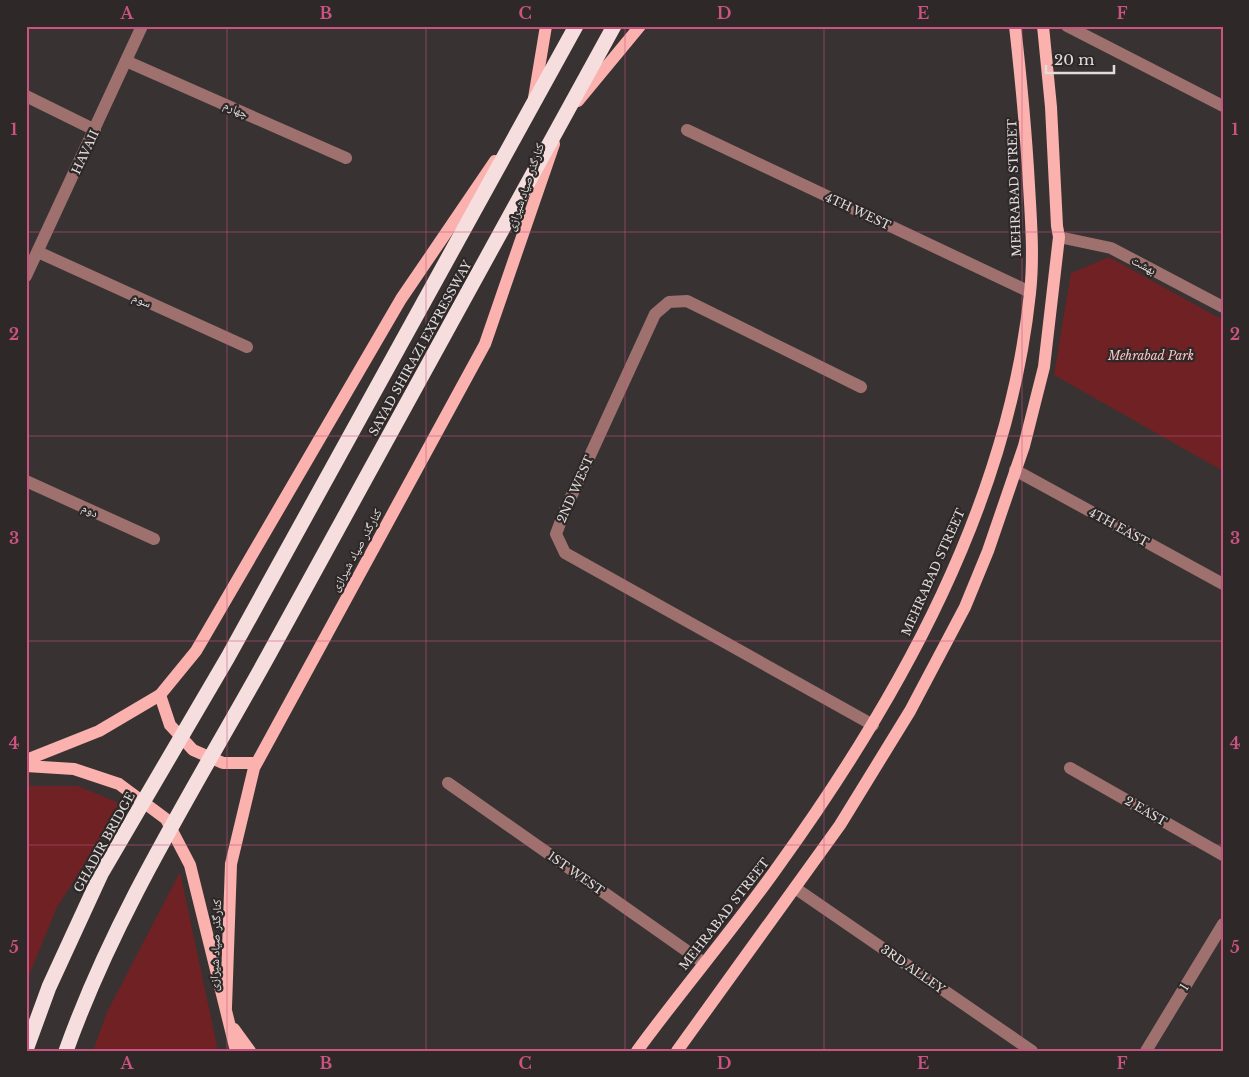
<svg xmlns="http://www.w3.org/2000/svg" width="1249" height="1077" viewBox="0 0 1249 1077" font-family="'Libre Baskerville','Noto Naskh Arabic',serif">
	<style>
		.green { fill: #6f2124 }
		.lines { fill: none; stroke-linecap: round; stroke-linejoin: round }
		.minor { stroke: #9e716f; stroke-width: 12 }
		.major { stroke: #fbb1ae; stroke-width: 12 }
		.highway { stroke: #f5dedd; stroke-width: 15 }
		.grid { fill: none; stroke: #cb5382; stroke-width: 1; stroke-opacity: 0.55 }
		.labels { text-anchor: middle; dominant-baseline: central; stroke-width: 4.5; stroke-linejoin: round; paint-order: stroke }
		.street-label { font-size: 12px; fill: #e0dddc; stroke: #2e2928 }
		.park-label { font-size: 12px; font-style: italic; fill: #f9c3c0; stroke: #2e2928 }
		.neatline { fill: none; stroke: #cb5382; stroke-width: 2 }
		.grid-label { font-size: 16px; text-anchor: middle; font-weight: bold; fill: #cb5382 }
	</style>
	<rect width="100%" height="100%" fill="#383332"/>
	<!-- green -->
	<g class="green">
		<polygon points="1109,257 1223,320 1223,471 1054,375 1071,273"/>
		<polygon points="26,786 78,786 119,803 105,831 56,909 26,983"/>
		<polygon points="180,872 218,1051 93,1051 107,1012"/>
	</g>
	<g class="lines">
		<!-- minor -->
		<g class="minor">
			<polyline points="1067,26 1223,106"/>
			<polyline points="126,61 346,158"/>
			<polyline points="26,96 95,130"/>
			<polyline points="687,130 1030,292"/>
			<polyline points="1059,237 1111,248 1223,307"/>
			<polyline points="38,252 247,347"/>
			<polyline points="26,276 142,26"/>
			<polyline points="861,387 687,301 669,302 655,314 565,510 556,534 565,553 873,725"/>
			<polyline points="1015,470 1223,584"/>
			<polyline points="26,481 154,539"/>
			<polyline points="1070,768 1223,855"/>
			<polyline points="448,783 704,963"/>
			<polyline points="795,888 1032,1051"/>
			<polyline points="1146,1051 1223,924"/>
		</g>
		<!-- major -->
		<g class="major">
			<polyline points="534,98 546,26"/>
			<polyline points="578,101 640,26"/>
			<polyline points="160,695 170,725 193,750 223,763 256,763"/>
			<polyline points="26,760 99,731 160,695 196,651 401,299 495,161"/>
			<polyline points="26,766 74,769 119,784 166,819 190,865 236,1051"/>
			<polyline points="226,1007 231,864 254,768 485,344 554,144"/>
			<polyline points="234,1029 250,1051"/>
			<path d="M637,1051C683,988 734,929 779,865C900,697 1008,503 1030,293C1034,257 1031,221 1029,185C1026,132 1021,79 1015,26"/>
			<polyline points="677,1051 840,825 910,711 965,607 988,551 1024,446 1044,367 1059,237 1057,226 1051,107 1043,26"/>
		</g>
		<!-- highway -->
		<g class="highway">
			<polyline points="26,1050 49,987 101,874 228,657 576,26"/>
			<path d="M66,1051C116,911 196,786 268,656C383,446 498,236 614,26"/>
		</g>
	</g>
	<!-- grid -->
	<path class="grid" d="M227,26V1051M426,26V1051M625,26V1051M824,26V1051M1022,26V1051M26,232H1223M26,436H1223M26,641H1223M26,845H1223"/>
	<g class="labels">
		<!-- street labels -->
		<g class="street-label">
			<text transform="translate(236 109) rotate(24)">چهارم</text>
			<text transform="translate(85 152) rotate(-65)">HAVAII</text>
			<text transform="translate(525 187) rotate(-71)">کنارگذر صیاد شیرازی</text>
			<text transform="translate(1014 188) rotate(-92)">MEHRABAD STREET</text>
			<text transform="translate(858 211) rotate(25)">4TH WEST</text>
			<text transform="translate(1144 265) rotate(28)">بهشت</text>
			<text transform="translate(142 300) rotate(24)">سوم</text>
			<text transform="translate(420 348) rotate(-61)">SAYAD SHIRAZI EXPRESSWAY</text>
			<text transform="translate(575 489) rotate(-66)">2ND WEST</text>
			<text transform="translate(90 510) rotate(25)">دوم</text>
			<text transform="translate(1119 527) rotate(29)">4TH EAST</text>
			<text transform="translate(356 550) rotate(-61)">کنارگذر صیاد شیرازی</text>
			<text transform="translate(933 572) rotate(-66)">MEHRABAD STREET</text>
			<text transform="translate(1146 811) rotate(30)">2 EAST</text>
			<text transform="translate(104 842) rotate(-61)">GHADIR BRIDGE</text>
			<text transform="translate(576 873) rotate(35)">1ST WEST</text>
			<text transform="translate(724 914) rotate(-52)">MEHRABAD STREET</text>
			<text transform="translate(215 945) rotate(-88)">کنارگذر صیاد شیرازی</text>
			<text transform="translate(913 969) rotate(35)">3RD ALLEY</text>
			<text transform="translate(1184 987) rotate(-59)">1</text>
		</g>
		<!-- park labels -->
		<g class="park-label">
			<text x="1151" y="355">Mehrabad Park</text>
		</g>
	</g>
	<!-- border -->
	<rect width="1249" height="1077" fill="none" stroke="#2e2928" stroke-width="55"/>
	<!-- scale -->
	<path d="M1046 65v8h68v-8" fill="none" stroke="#e0dddc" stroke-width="2.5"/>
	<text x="1054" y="65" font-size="15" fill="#e0dddc" stroke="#2e2928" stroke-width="4" paint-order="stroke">20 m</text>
	<rect x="28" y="28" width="1194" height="1022" class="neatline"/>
	<g class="grid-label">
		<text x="127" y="19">A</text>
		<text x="326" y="19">B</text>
		<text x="525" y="19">C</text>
		<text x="724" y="19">D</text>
		<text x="923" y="19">E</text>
		<text x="1122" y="19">F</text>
		<text x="14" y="135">1</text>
		<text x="1235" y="135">1</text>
		<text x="14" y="340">2</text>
		<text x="1235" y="340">2</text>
		<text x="14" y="544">3</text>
		<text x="1235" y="544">3</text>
		<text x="14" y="749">4</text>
		<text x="1235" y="749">4</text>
		<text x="14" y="953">5</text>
		<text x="1235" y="953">5</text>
		<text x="127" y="1069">A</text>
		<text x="326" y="1069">B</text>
		<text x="525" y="1069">C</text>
		<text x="724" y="1069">D</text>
		<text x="923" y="1069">E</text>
		<text x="1122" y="1069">F</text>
	</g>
</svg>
